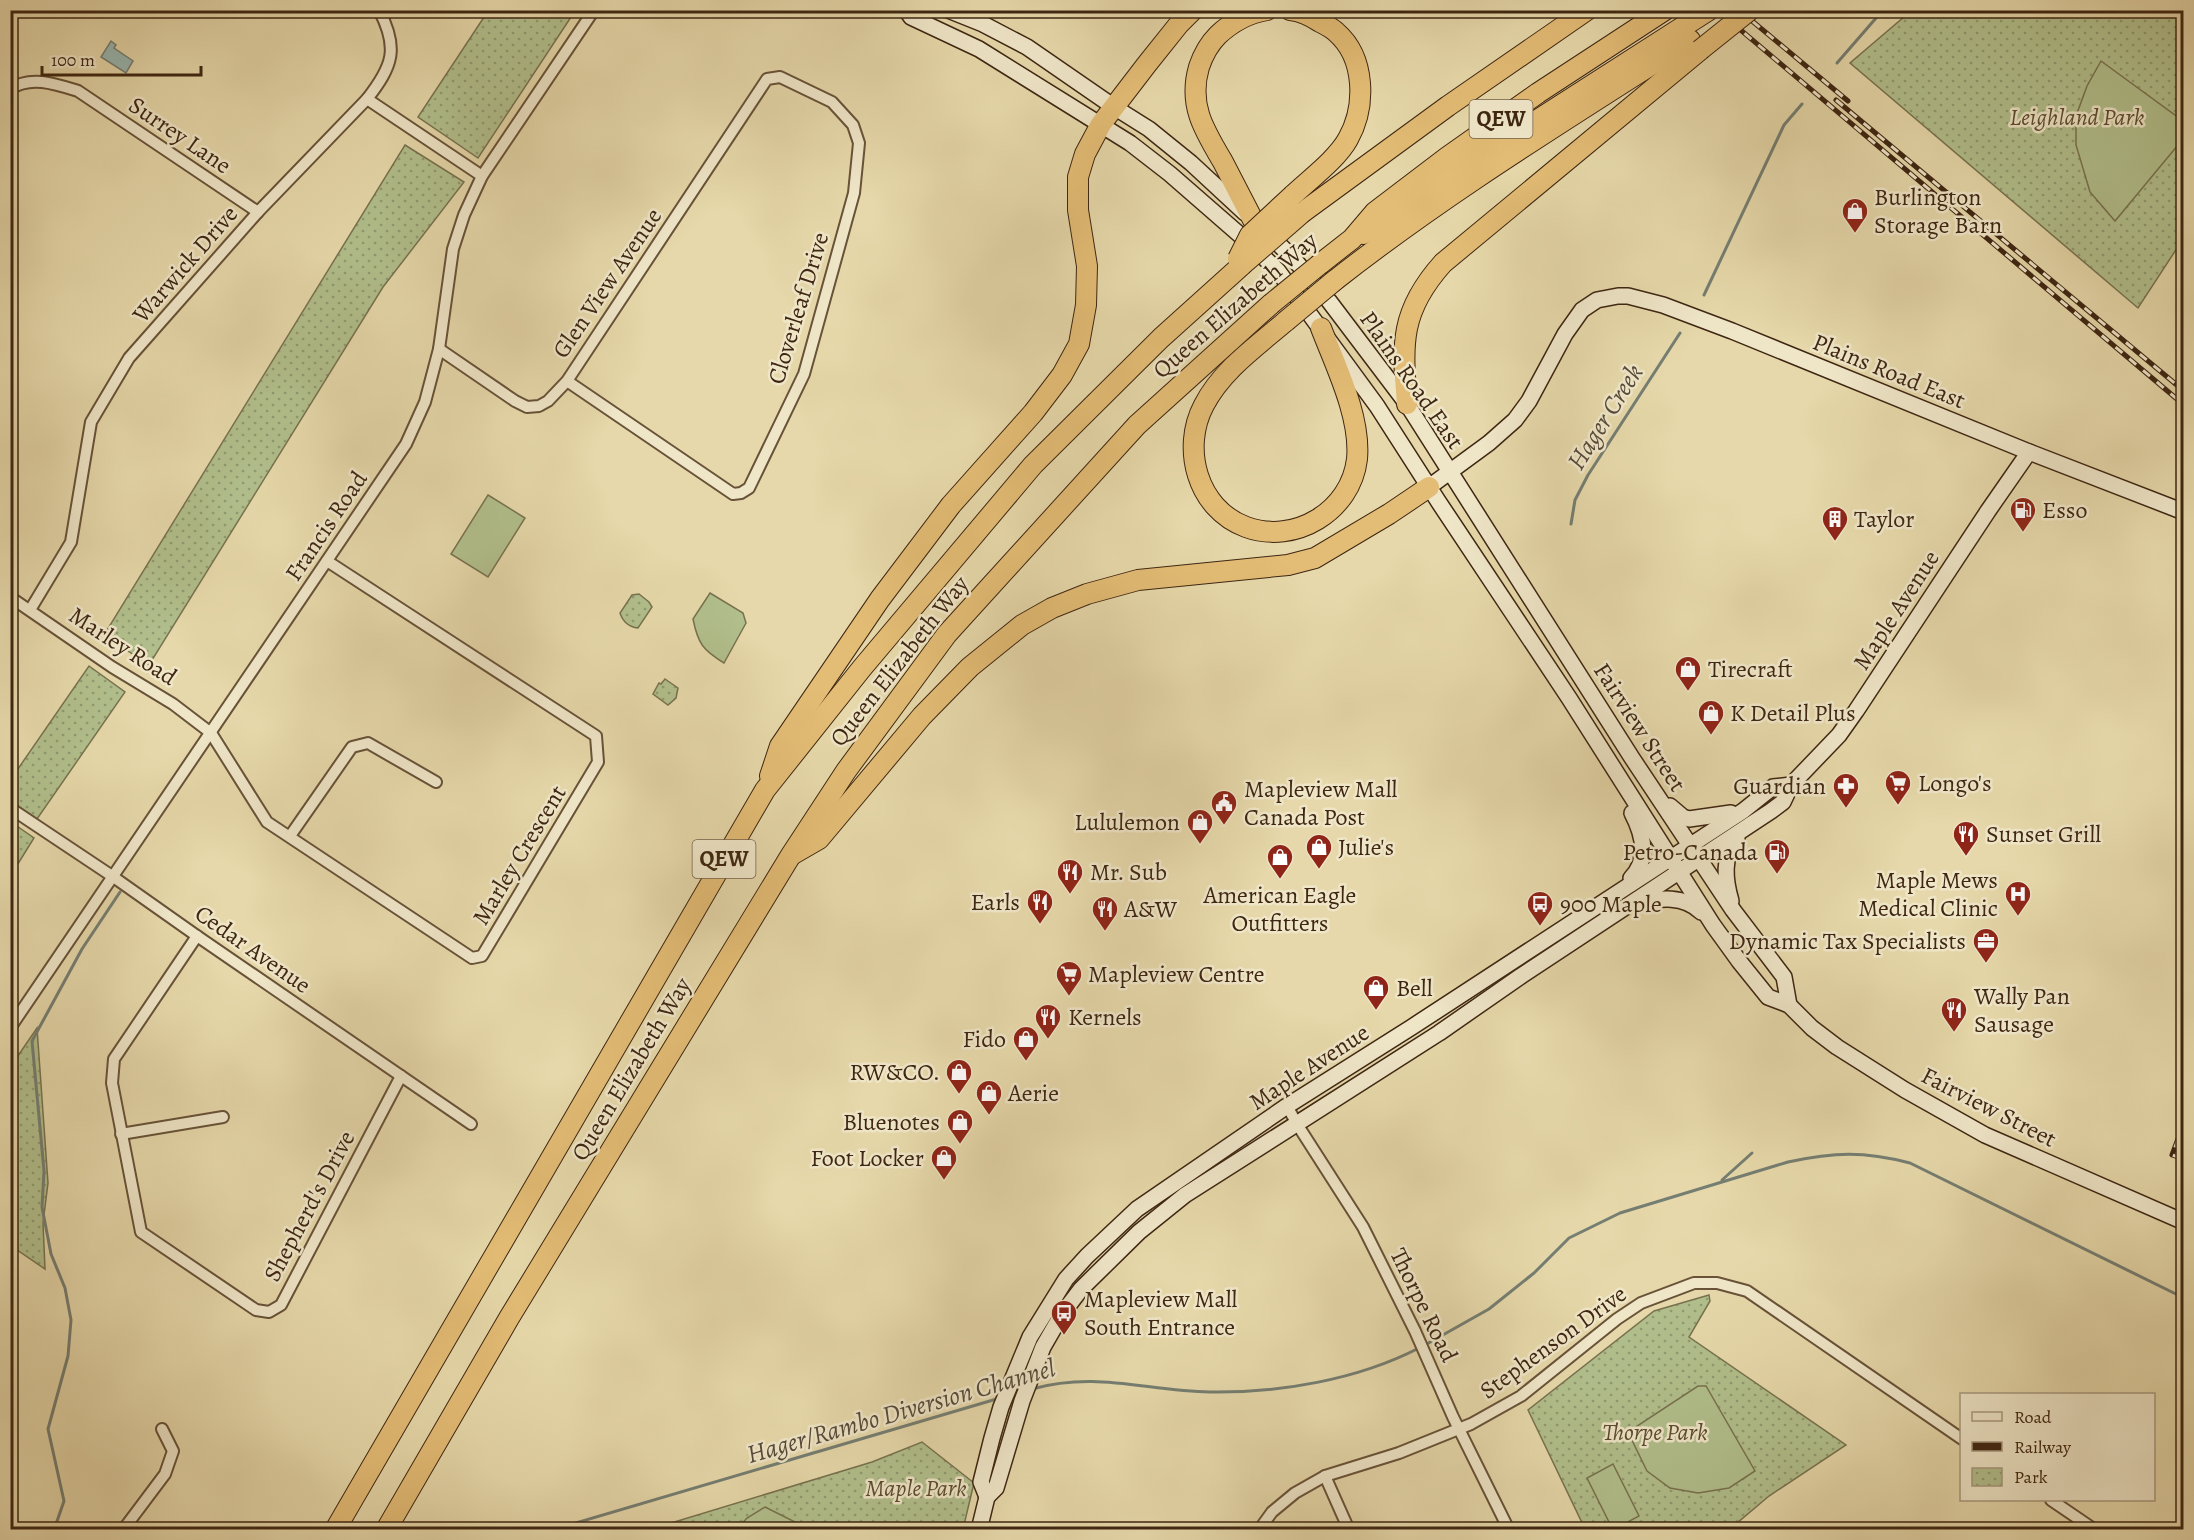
<svg xmlns="http://www.w3.org/2000/svg" width="2194" height="1540" viewBox="0 0 2194 1540" font-family="Alegreya,serif">
	<style>
		.park { fill: url(#park-dots); stroke: #78724f; stroke-width: 1.5 }
		.garden { fill: #b1bf8c; stroke: #78724f; stroke-width: 1.5 }
		.water { fill: #99b8b2; stroke: #757e72; stroke-width: 1.5 }
		.lines { fill: none; stroke-linecap: round; stroke-linejoin: round }
		.stream { stroke: #757e72; stroke-width: 3 }
		.street-casing { stroke: #685238; stroke-width: 14 }
		.secondary-casing { stroke: #3e2612; stroke-width: 18 }
		.highway-casing { stroke: #3e2612; stroke-width: 22 }
		.street { stroke: #efe6c8; stroke-width: 10 }
		.secondary { stroke: #efe6c8; stroke-width: 15 }
		.highway { stroke: #e3bc75; stroke-width: 20 }
		.rail-casing { stroke: #3e2612; stroke-width: 5 }
		.rail { stroke: #efe6c8; stroke-width: 3; stroke-dasharray: 9; stroke-linecap: butt }
		.highway-bridge-casing { stroke: #3e2612; stroke-width: 22; stroke-linecap: butt }
		.highway-bridge { stroke: #e3bc75; stroke-width: 20 }
		.labels { text-anchor: middle; dominant-baseline: central; stroke-width: 5; stroke-linejoin: round; paint-order: stroke }
		.shield { fill: #efe6c8; stroke: #736049; stroke-width: 1.5 }
		.shield-label { font-size: 22px; font-weight: bold; fill: #3e2612 }
		.park-label { font-size: 24px; font-style: italic; fill: #5b4c30; stroke: #efe6c8 }
		.street-label { font-size: 24px; fill: #3e2612; stroke: #efe6c8 }
		.poi-label { font-size: 24px; fill: #3e2612; stroke: #efe6c8; text-anchor: start }
		.water-label { font-size: 26px; font-style: italic; fill: #554a3a; stroke: #efe6c8 }
	</style>
	<defs>
		<pattern id="park-dots" width="8" height="8" patternUnits="userSpaceOnUse" patternTransform="scale(1.5)"><rect width="8" height="8" fill="#b1bf8c"/><path d="M2 2h.1M6 6h.1" fill="none" stroke="#919b71" stroke-width="1.8" stroke-linecap="round"/></pattern>
	</defs>
	<rect width="100%" height="100%" fill="#e6d8aa"/>
	<filter id="stains"><feTurbulence type="fractalNoise" baseFrequency=".00333" numOctaves="4"/><feColorMatrix values="0 0 0 0 .2 0 0 0 0 .09 0 0 0 0 .02 0 0 0 .5 -.17"/></filter>
	<radialGradient id="worn" r=".72"><stop offset=".6" stop-color="#630" stop-opacity="0"/><stop offset="1" stop-color="#630" stop-opacity=".3"/></radialGradient>
	<!-- park -->
	<g class="park">
		<polygon points="488,11 575,11 478,158 418,117"/>
		<polygon points="1911,11 2183,11 2183,239 2138,308 1850,63"/>
		<polygon points="405,145 464,182 383,287 149,665 104,635"/>
		<path d="M639,594L649,602L652,607L638,628C629,627 623,622 620,613L632,595Z"/>
		<polygon points="89,666 125,692 37,819 11,801 11,779"/>
		<polygon points="665,679 678,688 676,698 668,705 653,694 659,683 661,684"/>
		<polygon points="11,822 34,838 11,875"/>
		<polygon points="37,1028 48,1183 43,1223 45,1269 10,1245 11,1066"/>
		<polygon points="1709,1295 1710,1301 1689,1337 1846,1445 1769,1496 1730,1529 1585,1529 1528,1410 1654,1311"/>
		<polygon points="922,1442 974,1483 963,1529 648,1530 872,1462"/>
	</g>
	<!-- garden -->
	<g class="garden">
		<polygon points="2101,61 2183,121 2183,139 2115,221 2090,192 2076,145 2076,116 2087,86"/>
		<polygon points="488,495 525,518 488,577 451,554"/>
		<path d="M710,593L743,613L746,623L724,663C703,650 698,644 693,619Z"/>
		<polygon points="1698,1386 1706,1386 1755,1471 1729,1488 1698,1493 1670,1488 1647,1471 1628,1432"/>
		<polygon points="1613,1464 1639,1516 1613,1530 1587,1478"/>
		<polygon points="765,1507 809,1529 737,1529 747,1518"/>
	</g>
	<!-- water -->
	<polygon class="water" points="111,41 116,45 114,48 133,61 126,73 101,57"/>
	<g class="lines">
		<!-- stream -->
		<g class="stream">
			<polyline points="1837,63 1883,10"/>
			<polyline points="1704,295 1784,125 1802,104"/>
			<polyline points="1571,524 1575,500 1588,475 1680,333"/>
			<polyline points="1722,1180 1752,1153"/>
			<path d="M1425,1345L1489,1309L1534,1273L1569,1238L1620,1213L1788,1162C1834,1152 1864,1151 1910,1163L2184,1298"/>
			<path d="M1032,1389C1097,1371 1146,1391 1210,1392C1279,1393 1357,1380 1419,1348"/>
			<polyline points="54,1530 64,1501 48,1429 68,1356 71,1320 65,1288 51,1254 42,1207 44,1171 32,1041 82,949 120,892"/>
			<polyline points="552,1530 1000,1398"/>
		</g>
		<!-- street casing -->
		<g class="street-casing">
			<g id="street">
				<path d="M10,89C31,75 56,84 78,91L258,212"/>
				<polyline points="367,99 482,176"/>
				<polyline points="439,349 515,401 527,407 539,406 548,401 567,381 767,79 780,77 832,102 853,125 859,143 854,193 804,374 749,488 741,493 733,494 567,381"/>
				<polyline points="10,597 112,667 173,704 211,733 267,822 472,958 482,956 598,762 596,736 327,561"/>
				<path d="M30,610L71,542L91,422L129,358L258,212L367,99C393,66 399,48 379,10"/>
				<polyline points="10,808 112,876 197,936 471,1124"/>
				<polyline points="290,836 352,747 368,743 436,782"/>
				<polyline points="197,936 114,1059 112,1083 141,1232 256,1310 269,1312 281,1305 401,1076"/>
				<polyline points="10,1028 406,444 425,402 439,349 453,249 464,215 482,176 594,10"/>
				<polyline points="1287,1106 1297,1124 1363,1227 1415,1331 1453,1417 1509,1530"/>
				<polyline points="121,1134 223,1117"/>
				<polyline points="1325,1476 1349,1530"/>
				<polyline points="2051,1500 2095,1530"/>
				<polyline points="123,1530 165,1474 173,1451 162,1429"/>
				<polyline points="1259,1530 1272,1512 1295,1493 1325,1476 1399,1453 1471,1424 1521,1396 1617,1319 1641,1303 1694,1283 1717,1283 1747,1291 1962,1439"/>
			</g>
		</g>
		<!-- secondary casing -->
		<g class="secondary-casing">
			<g id="secondary">
				<polyline points="906,10 911,17 979,49 1130,143 1170,174 1248,242 1278,271 1377,406 1438,501 1569,698 1713,925 1739,961 1768,997 1789,1005 1812,1028 1837,1047 1905,1090 1985,1135 2184,1222"/>
				<polyline points="948,10 983,24 1027,47 1114,107 1149,129 1191,163 1245,213"/>
				<polyline points="1265,231 1293,258 1329,301 1407,404 1632,758 1733,910 1784,977 1789,1005"/>
				<polyline points="1429,487 1489,443 1515,420 1529,401 1565,334 1582,310 1597,300 1618,296 1628,296 1663,305 1732,331 2029,452 2184,512"/>
				<polyline points="1670,806 1683,817 1689,819 1731,813"/>
				<path d="M1631,878C1650,859 1643,834 1632,813"/>
				<path d="M1731,901C1725,880 1722,857 1737,839"/>
				<path d="M1639,903C1660,898 1684,895 1701,912"/>
				<polyline points="987,1497 981,1482 992,1438 1001,1407 1030,1337 1066,1279 1087,1256 1137,1209 1287,1106 1412,1027 1743,811 1773,787 1791,785"/>
				<polyline points="979,1530 987,1497 996,1488 1022,1401 1043,1347 1062,1314 1081,1289 1139,1232 1185,1195 1439,1033 1521,976 1771,811 1783,802 1791,785 1839,735 1856,711 1988,511 2029,452"/>
			</g>
		</g>
		<!-- highway casing -->
		<g class="highway-casing">
			<g id="highway">
				<path d="M1290,10C1301,11 1311,16 1320,22C1326,25 1332,28 1336,32C1366,58 1366,107 1348,139C1337,159 1310,179 1293,195"/>
				<polyline points="1303,212 1448,106 1587,10"/>
				<path d="M1253,220C1243,201 1233,181 1223,162C1204,130 1188,105 1199,67C1203,55 1209,44 1218,35C1232,22 1248,13 1267,10"/>
				<polyline points="1363,234 1387,221 1461,169 1709,10"/>
				<polyline points="1320,264 1352,239 1375,212 1446,158 1538,93 1665,10"/>
				<path d="M1334,281C1447,192 1569,118 1690,40"/>
				<path d="M1286,321C1257,346 1222,370 1204,405C1181,448 1197,509 1246,527C1295,545 1351,511 1357,459C1361,417 1336,367 1321,328"/>
				<path d="M1407,404C1402,343 1400,311 1443,263L1700,50"/>
				<polyline points="770,776 780,746 880,599 951,505 1033,413 1062,375 1079,344 1086,305 1087,266 1078,210 1078,177 1085,154 1101,124 1147,64 1179,24 1193,10"/>
				<polyline points="793,854 819,839 922,716 970,667 1022,625 1052,608 1087,594 1138,580 1288,565 1315,558 1389,514 1429,487"/>
				<polyline points="335,1530 765,790 862,668 1033,465 1161,338 1242,265"/>
				<polyline points="386,1530 509,1318 791,855 846,771 947,634 1137,425 1271,304"/>
			</g>
		</g>
		<!-- street -->
		<use href="#street" class="street"/>
		<!-- secondary -->
		<use href="#secondary" class="secondary"/>
		<!-- highway -->
		<use href="#highway" class="highway"/>
		<!-- rail casing -->
		<g class="rail-casing">
			<g id="rail">
				<polyline points="1717,10 2184,405"/>
				<polyline points="1739,10 1848,101"/>
				<polyline points="1836,100 2184,391"/>
				<polyline points="2178,1139 2172,1155 2184,1159"/>
			</g>
		</g>
		<!-- rail -->
		<use href="#rail" class="rail"/>
		<!-- highway-bridge casing -->
		<g class="highway-bridge-casing">
			<g id="highway-bridge">
				<polyline points="1700,50 1750,10"/>
				<polyline points="1238,259 1250,235 1293,195"/>
				<polyline points="1242,265 1303,212"/>
				<polyline points="1271,304 1320,264"/>
				<polyline points="1286,321 1334,281"/>
			</g>
		</g>
		<!-- highway-bridge -->
		<use href="#highway-bridge" class="highway-bridge"/>
	</g>
	<!-- icons -->
	<defs>
		<g id="shop-pin" transform="scale(1.35)"><path d="M0 17L-7.5 6A9.5 9.5 0 1 1 7.5 6Z" fill="#8f2418" stroke="#efe6c8"/><path d="M-5-2.5h2.3a2.7 3.5 0 0 1 5.4 0H5L5.5 6h-11ZM-1.5-2.5h3a1.5 2.3 0 0 0-3 0Z" fill="#fff"/></g>
		<g id="fuel-pin" transform="scale(1.35)"><path d="M0 17L-7.5 6A9.5 9.5 0 1 1 7.5 6Z" fill="#8f2418" stroke="#efe6c8"/><path d="M-5.5-6h7V0h2V4h1.3V-2.5L3-4.5l.8-.8L6-3V5H2.5V1h-1V6h-7ZM-4.2-4.7v3.2H.2V-4.7Z" fill="#fff"/></g>
		<g id="building-pin" transform="scale(1.35)"><path d="M0 17L-7.5 6A9.5 9.5 0 1 1 7.5 6Z" fill="#8f2418" stroke="#efe6c8"/><path d="M-4-6H4V6H1V3H-1V6H-4ZM-2.5-4.3h1.7v1.8h-1.7ZM.8-4.3h1.7v1.8H.8ZM-2.5-1h1.7V.8h-1.7ZM.8-1h1.7V.8H.8Z" fill="#fff"/></g>
		<g id="supermarket-pin" transform="scale(1.35)"><path d="M0 17L-7.5 6A9.5 9.5 0 1 1 7.5 6Z" fill="#8f2418" stroke="#efe6c8"/><path d="M-6-5.5h2.5l.6 2H6L4.5 2H-2.5L-4.4-4H-6ZM-1.5 3.2a1.3 1.3 0 1 0 .1 0ZM3 3.2a1.3 1.3 0 1 0 .1 0Z" fill="#fff"/></g>
		<g id="pharmacy-pin" transform="scale(1.35)"><path d="M0 17L-7.5 6A9.5 9.5 0 1 1 7.5 6Z" fill="#8f2418" stroke="#efe6c8"/><path d="M-2-6h4v4h4v4h-4v4h-4v-4h-4v-4h4Z" fill="#fff"/></g>
		<g id="civic-pin" transform="scale(1.35)"><path d="M0 17L-7.5 6A9.5 9.5 0 1 1 7.5 6Z" fill="#8f2418" stroke="#efe6c8"/><path d="M-.6-6.5H3V-4.5H.6V-3L4-1V1h2V6H-6V1h2V-1L-.6-3ZM-1.2 2.5V6h2.4V2.5Z" fill="#fff"/></g>
		<g id="restaurant-pin" transform="scale(1.35)"><path d="M0 17L-7.5 6A9.5 9.5 0 1 1 7.5 6Z" fill="#8f2418" stroke="#efe6c8"/><path d="M-5-6h1v4h1v-4h1v4h1v-4h1v5L-1.5 .5V6h-2V.5L-5-1ZM5-6V6H3V1.5H1.5Q1.5-4 5-6Z" fill="#fff"/></g>
		<g id="hospital-pin" transform="scale(1.35)"><path d="M0 17L-7.5 6A9.5 9.5 0 1 1 7.5 6Z" fill="#8f2418" stroke="#efe6c8"/><path d="M-5-5h3v3.5h4V-5h3V5h-3V1.5h-4V5h-3Z" fill="#fff"/></g>
		<g id="bus-pin" transform="scale(1.35)"><path d="M0 17L-7.5 6A9.5 9.5 0 1 1 7.5 6Z" fill="#8f2418" stroke="#efe6c8"/><path d="M-5-6H5V4H4V6H2V4H-2V6H-4V4H-5ZM-3.5-4V0h7V-4ZM-3.5 1.2v1.5H-2V1.2ZM2 1.2v1.5H3.5V1.2Z" fill="#fff"/></g>
		<g id="office-pin" transform="scale(1.35)"><path d="M0 17L-7.5 6A9.5 9.5 0 1 1 7.5 6Z" fill="#8f2418" stroke="#efe6c8"/><path d="M-6-3h4V-5.5h4V-3h4V5H-6ZM-1-4.5V-3h2v-1.5ZM-6 0V1H6V0Z" fill="#fff"/></g>
	</defs>
	<g fill-rule="evenodd">
		<use href="#shop-pin" x="1855" y="211"/>
		<use href="#fuel-pin" x="2023" y="510"/>
		<use href="#building-pin" x="1835" y="519"/>
		<use href="#shop-pin" x="1688" y="669"/>
		<use href="#shop-pin" x="1711" y="713"/>
		<use href="#supermarket-pin" x="1898" y="783"/>
		<use href="#pharmacy-pin" x="1846" y="786"/>
		<use href="#civic-pin" x="1224" y="803"/>
		<use href="#shop-pin" x="1200" y="822"/>
		<use href="#restaurant-pin" x="1966" y="834"/>
		<use href="#shop-pin" x="1319" y="847"/>
		<use href="#fuel-pin" x="1777" y="852"/>
		<use href="#shop-pin" x="1280" y="857"/>
		<use href="#restaurant-pin" x="1070" y="872"/>
		<use href="#hospital-pin" x="2018" y="894"/>
		<use href="#restaurant-pin" x="1040" y="902"/>
		<use href="#bus-pin" x="1540" y="904"/>
		<use href="#restaurant-pin" x="1105" y="909"/>
		<use href="#office-pin" x="1986" y="941"/>
		<use href="#supermarket-pin" x="1069" y="974"/>
		<use href="#shop-pin" x="1376" y="988"/>
		<use href="#restaurant-pin" x="1954" y="1010"/>
		<use href="#restaurant-pin" x="1048" y="1017"/>
		<use href="#shop-pin" x="1026" y="1039"/>
		<use href="#shop-pin" x="959" y="1072"/>
		<use href="#shop-pin" x="989" y="1093"/>
		<use href="#shop-pin" x="960" y="1122"/>
		<use href="#shop-pin" x="944" y="1158"/>
		<use href="#bus-pin" x="1064" y="1313"/>
	</g>
	<g class="labels">
		<!-- shield labels -->
		<g class="shield">
			<rect x="1469.5" y="100" width="63" height="38" rx="4.5"/>
			<rect x="692.5" y="840" width="63" height="38" rx="4.5"/>
		</g>
		<g class="shield-label">
			<text x="1501" y="119">QEW</text>
			<text x="724" y="859">QEW</text>
		</g>
		<!-- park labels -->
		<g class="park-label">
			<text x="2077" y="117">Leighland Park</text>
			<text x="1655" y="1432">Thorpe Park</text>
			<text x="916" y="1488">Maple Park</text>
		</g>
		<!-- street labels -->
		<g class="street-label">
			<text transform="translate(180 135) rotate(34)">Surrey Lane</text>
			<text transform="translate(185 264) rotate(-49)">Warwick Drive</text>
			<text transform="translate(607 283) rotate(-56)">Glen View Avenue</text>
			<text transform="translate(1235 305) rotate(-41)">Queen Elizabeth Way</text>
			<text transform="translate(798 308) rotate(-73)">Cloverleaf Drive</text>
			<text transform="translate(1889 371) rotate(22)">Plains Road East</text>
			<text transform="translate(1412 380) rotate(55)">Plains Road East</text>
			<text transform="translate(326 526) rotate(-56)">Francis Road</text>
			<text transform="translate(1896 610) rotate(-57)">Maple Avenue</text>
			<text transform="translate(123 646) rotate(33)">Marley Road</text>
			<text transform="translate(899 661) rotate(-52)">Queen Elizabeth Way</text>
			<text transform="translate(1640 727) rotate(57)">Fairview Street</text>
			<text transform="translate(519 855) rotate(-59)">Marley Crescent</text>
			<text transform="translate(253 949) rotate(35)">Cedar Avenue</text>
			<text transform="translate(1309 1067) rotate(-33)">Maple Avenue</text>
			<text transform="translate(631 1069) rotate(-59)">Queen Elizabeth Way</text>
			<text transform="translate(1989 1107) rotate(27)">Fairview Street</text>
			<text transform="translate(309 1206) rotate(-62)">Shepherd's Drive</text>
			<text transform="translate(1424 1305) rotate(64)">Thorpe Road</text>
			<text transform="translate(1553 1342) rotate(-36)">Stephenson Drive</text>
		</g>
		<!-- poi labels -->
		<g class="poi-label">
			<text x="1874" y="197">Burlington<tspan x="1874" dy="28">Storage Barn</tspan></text>
			<text x="2042" y="510">Esso</text>
			<text x="1854" y="519">Taylor</text>
			<text x="1708" y="669">Tirecraft</text>
			<text x="1730" y="713">K Detail Plus</text>
			<text x="1918" y="783">Longo's</text>
			<text x="1826" y="786" text-anchor="end">Guardian</text>
			<text x="1244" y="789">Mapleview Mall<tspan x="1244" dy="28">Canada Post</tspan></text>
			<text x="1180" y="822" text-anchor="end">Lululemon</text>
			<text x="1986" y="834">Sunset Grill</text>
			<text x="1338" y="847">Julie's</text>
			<text x="1758" y="852" text-anchor="end">Petro-Canada</text>
			<text x="1090" y="872">Mr. Sub</text>
			<text x="1998" y="880" text-anchor="end">Maple Mews<tspan x="1998" dy="28">Medical Clinic</tspan></text>
			<text x="1280" y="895" text-anchor="middle">American Eagle<tspan x="1280" dy="28">Outfitters</tspan></text>
			<text x="1020" y="902" text-anchor="end">Earls</text>
			<text x="1560" y="904">900 Maple</text>
			<text x="1124" y="909">A&amp;W</text>
			<text x="1966" y="941" text-anchor="end">Dynamic Tax Specialists</text>
			<text x="1088" y="974">Mapleview Centre</text>
			<text x="1396" y="988">Bell</text>
			<text x="1974" y="996">Wally Pan<tspan x="1974" dy="28">Sausage</tspan></text>
			<text x="1068" y="1017">Kernels</text>
			<text x="1006" y="1039" text-anchor="end">Fido</text>
			<text x="940" y="1072" text-anchor="end">RW&amp;CO.</text>
			<text x="1008" y="1093">Aerie</text>
			<text x="940" y="1122" text-anchor="end">Bluenotes</text>
			<text x="924" y="1158" text-anchor="end">Foot Locker</text>
			<text x="1084" y="1299">Mapleview Mall<tspan x="1084" dy="28">South Entrance</tspan></text>
		</g>
		<!-- water labels -->
		<g class="water-label">
			<text transform="translate(1605 417) rotate(-58)">Hager Creek</text>
			<text transform="translate(901 1411) rotate(-16)">Hager/Rambo Diversion Channel</text>
		</g>
	</g>
	<!-- margin -->
	<rect width="2194" height="1540" fill="none" stroke="#e6d8aa" stroke-width="36"/>
	<rect x="12" y="12" width="2170" height="1516" fill="none" stroke="#3e2612" stroke-width="3"/>
	<rect x="18" y="18" width="2158" height="1504" fill="none" stroke="#3e2612" stroke-width="1.5"/>
	<!-- legend -->
	<rect x="1960" y="1393" width="195" height="108" fill="#efe6c8" stroke="#a8997f" stroke-width="1.5"/>
	<rect x="1972" y="1412" width="30" height="9" fill="#efe6c8" stroke="#a8997f" stroke-width="1.5"/>
	<text x="2014" y="1423" font-size="18" fill="#3e2612">Road</text>
	<rect x="1972" y="1442" width="30" height="9" fill="#3e2612" stroke="#a8997f" stroke-width="1.5"/>
	<text x="2014" y="1453" font-size="18" fill="#3e2612">Railway</text>
	<rect x="1972" y="1468" width="30" height="18" fill="url(#park-dots)" stroke="#a8997f" stroke-width="1.5"/>
	<text x="2014" y="1483" font-size="18" fill="#3e2612">Park</text>
	<!-- scale -->
	<path d="M42 66v9h159v-9" fill="none" stroke="#3e2612" stroke-width="3"/>
	<text x="51" y="66" font-size="18" fill="#3e2612" stroke="#efe6c8" stroke-width="4.5" paint-order="stroke">100 m</text>
	<rect width="100%" height="100%" filter="url(#stains)"/>
	<rect width="100%" height="100%" fill="url(#worn)"/>
</svg>
